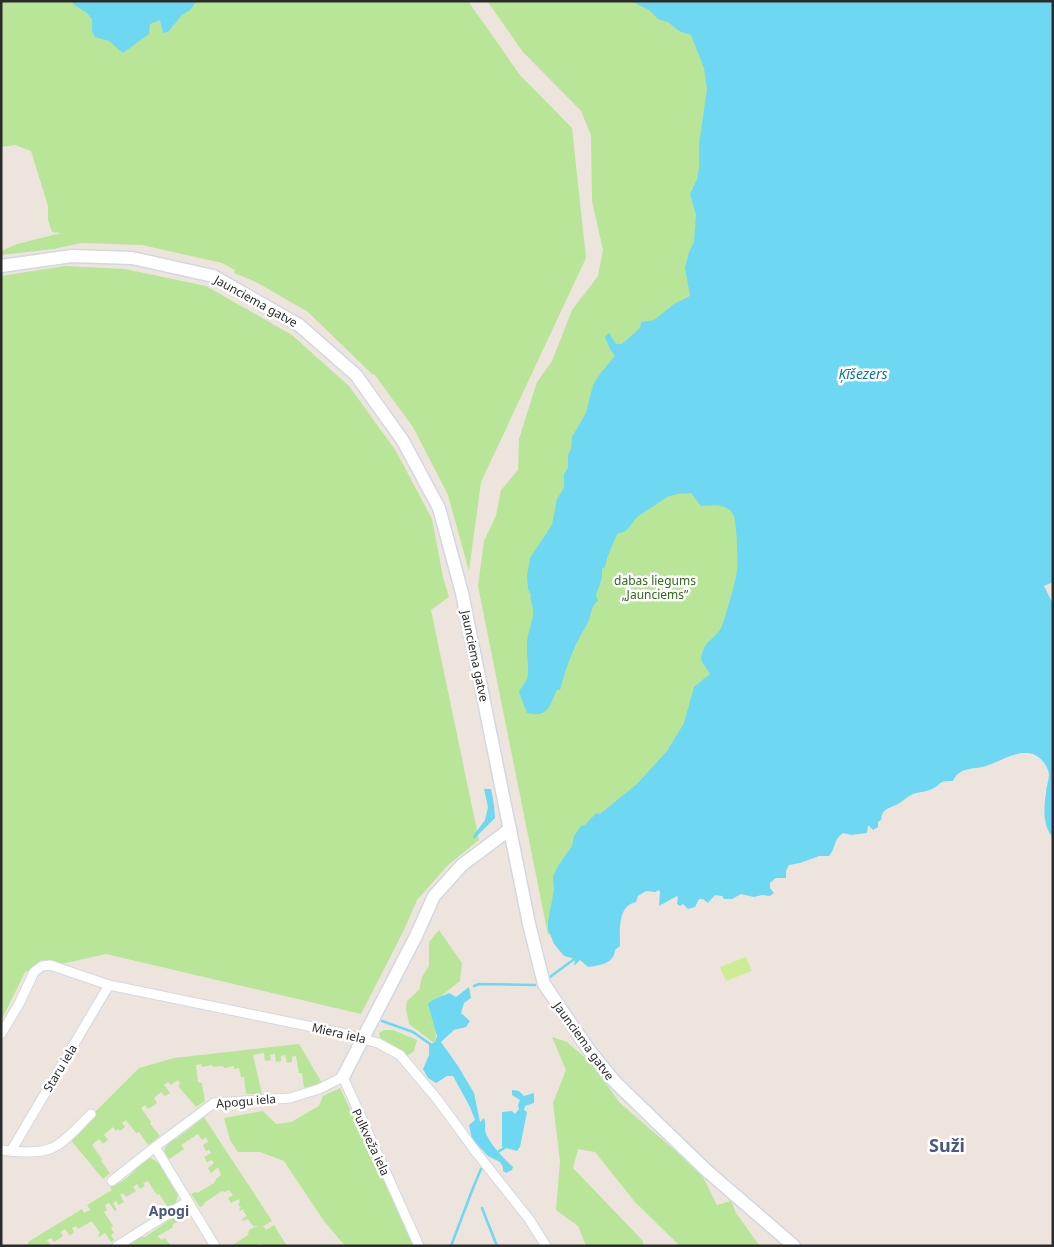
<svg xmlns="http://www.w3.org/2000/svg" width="1054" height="1247" viewBox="0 0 1054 1247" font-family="'Noto Sans',sans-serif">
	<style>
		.green { fill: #b8e598 }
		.pitch { fill: #cded94 }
		.water { fill: #6ed8f2 }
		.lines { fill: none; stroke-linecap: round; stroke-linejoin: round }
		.stream { stroke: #6ed8f2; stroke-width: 2.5 }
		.street-casing { stroke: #d2d7e4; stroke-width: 11 }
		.secondary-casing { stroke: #d2d7e4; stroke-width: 15 }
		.street { stroke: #fff; stroke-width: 9 }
		.secondary { stroke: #fff; stroke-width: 12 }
		.labels { text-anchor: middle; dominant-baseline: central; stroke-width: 5; stroke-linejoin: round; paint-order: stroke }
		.street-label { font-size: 12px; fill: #2b2b2b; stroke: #fff }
		.park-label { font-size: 12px; fill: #2f6b18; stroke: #fff }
		.water-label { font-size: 14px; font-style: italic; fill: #0a77a1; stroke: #fff }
		.neighbourhood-label { font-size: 14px; font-weight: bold; fill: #4a577e; stroke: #fff }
		.district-label { font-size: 18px; font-weight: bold; fill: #4a577e; stroke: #fff }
	</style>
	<rect width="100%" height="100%" fill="#ede5dd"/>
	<!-- green -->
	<g class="green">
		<polygon points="1,1 468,1 520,75 572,128 586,258 481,482 469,571 448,495 413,427 374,374 373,375 308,312 256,282 234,273 235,270 222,263 142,245 81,243 54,249 1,255 1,251 17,244 61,233 52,232 48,220 48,206 31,151 15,145 1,147"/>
		<polygon points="487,1 743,1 828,517 579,920 548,935 478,586 484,541 496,516 501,490 518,470 519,439 537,382 552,361 572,310 598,276 603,250 592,201 591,135 581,111 523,52"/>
		<polygon points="65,266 125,269 206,286 292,335 349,386 396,451 432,519 443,577 449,597 431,610 479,840 448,865 417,900 403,932 361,1014 106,954 25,972 1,1021 1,276"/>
		<path d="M439,930L462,963L460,981L441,996L432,1000C433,1011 439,1036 434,1043L409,1024L406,1009L407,1001L419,990L422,977L429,966V942Z"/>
		<polygon points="385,1030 393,1030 417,1040 414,1051 407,1056 380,1038 379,1033"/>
		<polygon points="552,1037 567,1042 591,1063 620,1103 701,1173 717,1205 731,1201 736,1213 760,1246 680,1246 635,1202 595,1152 578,1149 573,1168 643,1241 643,1246 586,1246 578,1226 556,1210 560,1161 553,1103 566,1070"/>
		<polygon points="299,1044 322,1083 304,1088 302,1073 299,1073 296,1056 292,1057 292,1062 287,1063 285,1055 281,1056 281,1061 276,1062 275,1054 270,1055 271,1060 265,1061 264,1053 253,1055 262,1094 246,1094 244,1077 241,1077 239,1068 234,1069 234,1066 224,1068 223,1066 213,1067 212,1065 202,1067 201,1064 196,1065 198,1082 202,1083 205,1101 196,1107 178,1086 180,1084 178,1080 171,1085 168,1082 164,1085 170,1093 165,1096 161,1092 154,1098 157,1103 148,1109 145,1105 141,1108 151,1122 150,1124 160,1136 148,1145 139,1132 136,1133 126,1120 122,1123 125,1127 120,1131 118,1129 116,1131 113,1127 104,1135 108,1140 103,1144 99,1139 92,1145 102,1159 101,1161 110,1173 103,1179 69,1138 139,1068 174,1058"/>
		<polygon points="340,1088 412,1240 412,1246 345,1246 324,1221 284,1161 260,1152 238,1152 230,1140 224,1118 263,1111 276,1124 291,1122 319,1106 323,1096"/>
		<polygon points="199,1117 204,1117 272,1221 262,1227 253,1226 248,1219 243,1221 242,1219 247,1216 243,1211 244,1210 243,1209 240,1211 239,1209 241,1208 238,1204 240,1202 239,1199 231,1203 228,1198 233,1195 229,1190 225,1192 222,1191 204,1203 204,1205 200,1207 191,1194 195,1192 197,1193 214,1183 217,1178 221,1175 218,1167 211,1173 208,1168 214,1163 212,1160 207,1162 204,1157 211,1153 209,1150 206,1151 203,1145 208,1142 206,1137 202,1140 198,1134 181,1145 184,1149 169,1159 164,1151 169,1141 176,1139 199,1121"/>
		<path d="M151,1158L159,1163L177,1189L178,1194L176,1202L168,1207L159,1194L157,1195L148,1181L143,1183L145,1186L140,1189L137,1184L133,1187L136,1191L126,1197L123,1193L120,1195L124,1202L119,1205L116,1201L113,1203L117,1210L115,1211L109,1203L105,1205L107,1210L104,1212L113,1226L111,1228L114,1233L111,1235L114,1240L111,1242L105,1233L99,1237L98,1235L100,1233L92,1221L78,1229L76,1226L72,1228L74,1232L70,1236L65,1229L61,1232L63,1236L54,1242L51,1238L47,1240L51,1246H29L28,1242L82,1209L84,1213L90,1210L87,1205L112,1190L110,1187C119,1184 129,1177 135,1170C141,1164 142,1160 151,1158Z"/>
		<polygon points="182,1209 186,1209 189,1214 172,1225 173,1227 158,1236 161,1240 165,1238 171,1246 125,1246 139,1237 145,1237 174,1217 177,1213"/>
		<polygon points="274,1225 287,1246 265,1246 261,1244 251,1246 228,1246 231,1246 248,1235 249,1230 255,1227 264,1227 266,1230"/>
	</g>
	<!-- pitch -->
	<polygon class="pitch" points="746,957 752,971 726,981 720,967"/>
	<!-- water -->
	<g class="water">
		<polygon points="73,1 197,1 190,10 182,15 168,32 163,33 160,20 150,24 149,34 123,53 109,41 95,37 92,31 92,19 87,13 73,4"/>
		<path d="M627,1H1053V582L1044,586L1053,604V837C1042,827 1044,806 1046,793C1046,787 1049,780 1049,774C1047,763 1037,752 1025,753C1013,753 998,762 986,766C973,770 960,766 953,781C936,781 943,784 932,789C926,792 919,792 913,794C907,797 902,802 896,805C887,809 882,809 881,820L878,822V827L873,830L868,825L867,833L851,835L843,833C833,840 836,848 829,856H819L800,863L789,865L786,871V878H776L770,883V888L774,893L770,896L762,895L754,897L741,894L732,899H724L722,896L715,895L708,903L703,899H699L695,907L688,909L683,904L680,906L677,904L678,898L677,896L659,906L660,892L659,890L655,892L646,891L638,896L636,902C617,906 620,931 620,946L615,950C614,964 600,965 588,967L580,960L574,966L575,959L564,956L554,944L548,929V921L554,890L553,877L558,866L572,846L574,836L581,826L585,825L596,813L600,814L637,784L667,751L684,723L694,687L710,674C706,666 699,663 702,654C704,642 714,639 720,630C724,624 736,579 737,571C738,562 737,521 733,514C726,503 712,505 701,506L691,493L677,494L667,497L637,517L626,531L617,534C613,545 607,555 605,567L602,569V578L596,595L598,601C590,607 592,613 588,622C584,631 578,638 574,649C568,662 564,675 560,690H557C549,706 549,718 527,713L519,692C521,687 525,684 527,679C530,672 526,653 527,644C527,632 534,622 533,610C533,604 529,601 531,595L528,589L527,576L530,558L552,525L557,499L564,488V474L568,468V455L571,449L572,437L586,413L593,385L600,374L615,356L609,347L605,337L609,333L616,344H622L640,328L641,322L654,320L674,304L690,296L685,268L689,252L694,242L696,215L690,194L697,179L699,168V145L707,89L704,68L691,35L679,31L668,22L658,19L649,10L635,3Z"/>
		<polygon points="484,789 491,789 494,805 495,818 474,839 473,836 485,820 488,807"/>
		<path d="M469,987L471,998L464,1003L461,1013L470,1021L466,1027L454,1030L441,1042L458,1066L474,1093L480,1122L484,1118C486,1124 485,1125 485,1130C487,1141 505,1160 513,1167L512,1170L506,1173L503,1171V1167L500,1162L488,1156L472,1139L469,1125L475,1120L470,1107L453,1076H447L436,1083L428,1078L423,1069L429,1055V1045L435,1042L437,1036L428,1004L432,1000L449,993L456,997Z"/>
		<polygon points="512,1090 519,1091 524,1096 534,1093 534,1103 525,1106 524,1110 527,1112 520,1147 517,1151 502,1147 502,1112 512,1111 515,1114 519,1109 518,1105 520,1100 512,1095"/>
	</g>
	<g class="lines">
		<!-- stream -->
		<g class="stream">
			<polyline points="550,977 577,957"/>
			<polyline points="474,986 479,984 535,985"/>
			<polyline points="382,1021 413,1032 433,1046"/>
			<polyline points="496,1153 506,1147"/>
			<polyline points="482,1208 497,1246"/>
			<polyline points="451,1246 473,1188 481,1169"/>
		</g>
		<!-- street casing -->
		<g class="street-casing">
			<g id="street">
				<polyline points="1,1034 19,1004 34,972 42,966 50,965 109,985 342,1033 378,1043 400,1055 437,1099 476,1152 529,1219 546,1246"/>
				<path d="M1,1150C16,1152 38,1154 52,1148C67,1141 79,1125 91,1114"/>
				<polyline points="11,1151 109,985"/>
				<polyline points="112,1181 155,1147"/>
				<polyline points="117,1246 187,1202"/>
				<polyline points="215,1246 155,1147 214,1103 290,1098 319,1089 343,1077 419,1246"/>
			</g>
		</g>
		<!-- secondary casing -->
		<g class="secondary-casing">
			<g id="secondary">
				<polyline points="1,266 72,256 132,258 213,276 299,325 356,375 403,441 439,508 462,593 529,924 544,984 589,1050 615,1082 706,1170 794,1246"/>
				<polyline points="343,1077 416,936 434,896 462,865 510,829"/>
			</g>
		</g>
		<!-- street -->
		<use href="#street" class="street"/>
		<!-- secondary -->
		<use href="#secondary" class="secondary"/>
	</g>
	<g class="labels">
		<!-- street labels -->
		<g class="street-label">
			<text transform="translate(256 301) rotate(29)">Jaunciema gatve</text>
			<text transform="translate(475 656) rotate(78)">Jaunciema gatve</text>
			<text transform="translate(339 1033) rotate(13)">Miera iela</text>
			<text transform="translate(584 1041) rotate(54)">Jaunciema gatve</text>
			<text transform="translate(60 1068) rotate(-59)">Staru iela</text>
			<text transform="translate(246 1101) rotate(-5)">Apogu iela</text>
			<text transform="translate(371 1142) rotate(65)">Pulkveža iela</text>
		</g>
		<!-- park labels -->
		<g class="park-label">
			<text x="655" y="580">dabas liegums<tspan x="655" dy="14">„Jaunciems”</tspan></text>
		</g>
		<!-- water labels -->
		<g class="water-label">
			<text x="863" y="373">Ķīšezers</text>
		</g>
		<!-- neighbourhood labels -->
		<g class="neighbourhood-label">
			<text x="169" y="1210">Apogi</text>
		</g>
		<!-- district labels -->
		<g class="district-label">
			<text x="947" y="1145">Suži</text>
		</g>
	</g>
	<!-- border -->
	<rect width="1054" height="1247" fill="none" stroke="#2b2b2b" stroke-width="5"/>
</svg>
